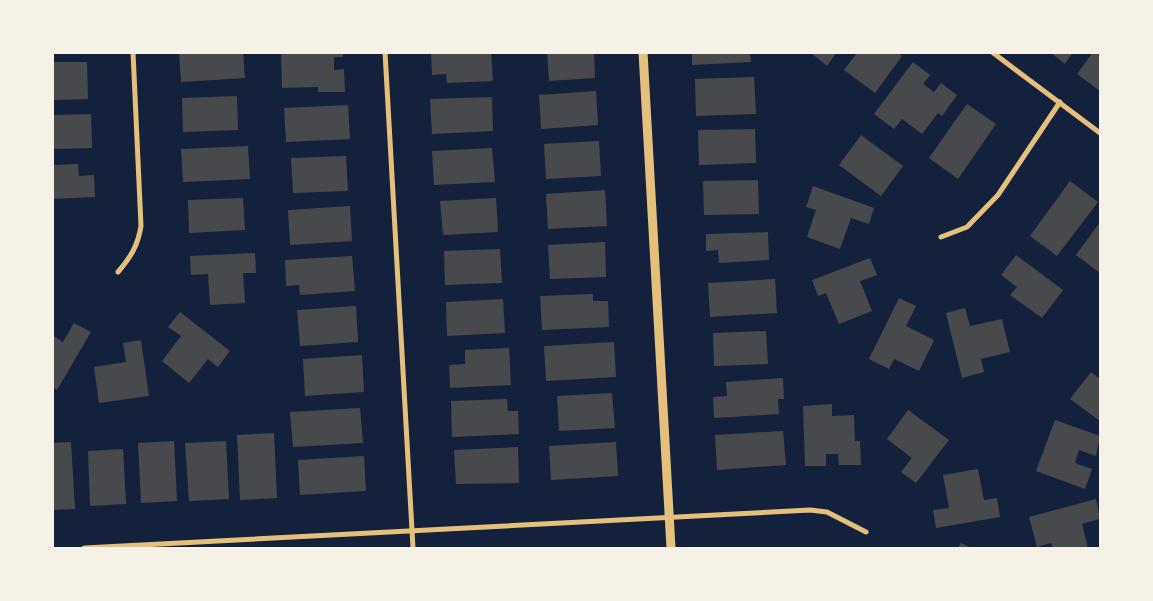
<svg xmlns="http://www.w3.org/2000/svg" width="1153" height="601" viewBox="0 0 1153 601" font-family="'Varela Round',sans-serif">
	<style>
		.building { fill: #48494c }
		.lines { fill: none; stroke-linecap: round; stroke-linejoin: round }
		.minor { stroke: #e5c07b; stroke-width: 5 }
		.tertiary { stroke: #e5c07b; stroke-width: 9 }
	</style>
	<rect width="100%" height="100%" fill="#14213d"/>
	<!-- building -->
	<g class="building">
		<polygon points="179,52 243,52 245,78 181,82"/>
		<polygon points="281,52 343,52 343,57 334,57 334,70 344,69 345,92 318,92 318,87 282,88"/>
		<polygon points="431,52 491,52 493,81 447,83 446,74 432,75"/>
		<polygon points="547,52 594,52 595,78 549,81"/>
		<polygon points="692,52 750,52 751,62 692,65"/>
		<polygon points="810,52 837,52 827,66"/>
		<polygon points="858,52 897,52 902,56 875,93 844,70"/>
		<polygon points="1050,52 1073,52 1065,64"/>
		<polygon points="1093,52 1100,52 1100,91 1077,74"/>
		<polygon points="52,62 87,62 88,99 52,100"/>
		<polygon points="913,62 930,75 923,84 934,92 941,83 957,95 942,116 938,113 922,134 902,119 894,129 874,114"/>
		<polygon points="754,77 756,114 696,116 695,79"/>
		<polygon points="596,91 598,125 541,129 539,95"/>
		<polygon points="237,96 238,130 183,132 182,98"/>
		<polygon points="492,97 493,131 432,134 430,99"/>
		<polygon points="967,104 996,124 958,179 929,158"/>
		<polygon points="348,105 350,139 286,142 284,108"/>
		<polygon points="91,114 92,148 52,149 52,115"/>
		<polygon points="755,129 756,163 699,165 698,130"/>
		<polygon points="861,135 903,166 881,196 839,165"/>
		<polygon points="599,141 601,176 546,179 544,144"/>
		<polygon points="248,146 250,179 183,182 181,149"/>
		<polygon points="492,148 495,182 434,185 432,151"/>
		<polygon points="346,156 348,191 293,193 291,158"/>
		<polygon points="78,164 79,176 94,175 95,197 52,199 52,165"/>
		<polygon points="758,180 759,214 704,215 703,181"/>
		<polygon points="1070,181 1098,202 1057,256 1030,236"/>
		<polygon points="813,186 874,208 869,224 851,218 840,249 807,237 816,210 806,207"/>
		<polygon points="605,190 607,226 548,229 546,194"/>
		<polygon points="243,198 245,230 189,233 188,200"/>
		<polygon points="496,198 498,232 443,235 440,201"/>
		<polygon points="350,206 352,241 290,245 288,210"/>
		<polygon points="1100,222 1100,273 1076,255"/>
		<polygon points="768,232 769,260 719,263 718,250 706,251 706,234"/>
		<polygon points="605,242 606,277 550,279 548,245"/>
		<polygon points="500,249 502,283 445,285 444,251"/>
		<polygon points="255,253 256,273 243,273 245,303 210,305 208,274 191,275 190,256"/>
		<polygon points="1016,255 1063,290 1042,318 1010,295 1017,287 1001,275"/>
		<polygon points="352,256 355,291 300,295 299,285 286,286 285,260"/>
		<polygon points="870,258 877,275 860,281 872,311 839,324 826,293 818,296 812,280"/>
		<polygon points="775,279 777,313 710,317 708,283"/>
		<polygon points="593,294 593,301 608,301 609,327 542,330 540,296"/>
		<polygon points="899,298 916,306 906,326 934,340 919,371 894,359 889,369 869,359"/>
		<polygon points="503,299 505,333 447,336 446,302"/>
		<polygon points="356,306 358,342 300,346 297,310"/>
		<polygon points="965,308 970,326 1002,319 1010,352 981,359 984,372 962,378 946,313"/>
		<polygon points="180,312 230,351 218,367 208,359 189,383 162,361 181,336 168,327"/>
		<polygon points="74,323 91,332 57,390 52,387 52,335 63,342"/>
		<polygon points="766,331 768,364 714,366 713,333"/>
		<polygon points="141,340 149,396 99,403 94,367 126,362 123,343"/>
		<polygon points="614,342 616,377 546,381 544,346"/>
		<polygon points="509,348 511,385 450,388 449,365 465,364 465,350"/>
		<polygon points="362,355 364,392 305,396 303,359"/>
		<polygon points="1091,372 1100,379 1100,421 1070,399"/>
		<polygon points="783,378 784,399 778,399 779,414 714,418 713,397 727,396 726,382"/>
		<polygon points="612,393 615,428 559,431 557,396"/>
		<polygon points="507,399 508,411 518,411 519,434 452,437 451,401"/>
		<polygon points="832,404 832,416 854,415 855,441 860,441 861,465 839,465 838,454 826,454 826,466 805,466 803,406"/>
		<polygon points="360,408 363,443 293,447 290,412"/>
		<polygon points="908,410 949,440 916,483 901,472 912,458 887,439"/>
		<polygon points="1055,420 1100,436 1096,456 1079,450 1075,463 1092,469 1085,489 1036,471"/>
		<polygon points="783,431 786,465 717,470 715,435"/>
		<polygon points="274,433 277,498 240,500 237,435"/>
		<polygon points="174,441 177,501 141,503 138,443"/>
		<polygon points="226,441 229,499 189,501 185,443"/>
		<polygon points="71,442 75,509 52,510 52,443"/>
		<polygon points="616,442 618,476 551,480 549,446"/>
		<polygon points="518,447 519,483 456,484 454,450"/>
		<polygon points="123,449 126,504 90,506 88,451"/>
		<polygon points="364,456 366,491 300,495 298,460"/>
		<polygon points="978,469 984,500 997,498 1000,517 936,528 933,510 949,508 943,475"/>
		<polygon points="1096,499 1100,519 1082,524 1088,548 1053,548 1051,543 1037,547 1029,517"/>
		<polygon points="961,543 971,548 958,548"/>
	</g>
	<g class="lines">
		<!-- minor -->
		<g class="minor">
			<polyline points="385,52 413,548"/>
			<polyline points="992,52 1100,133"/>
			<polyline points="941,237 967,227 998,195 1060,102"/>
			<path d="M118,272C131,257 138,245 141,226L133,52"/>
			<polyline points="84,548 810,510 827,512 866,532"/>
		</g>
		<!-- tertiary -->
		<polyline class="tertiary" points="643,52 671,548"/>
	</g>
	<!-- border -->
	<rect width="1153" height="601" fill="none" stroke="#f6f1e7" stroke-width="108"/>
</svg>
